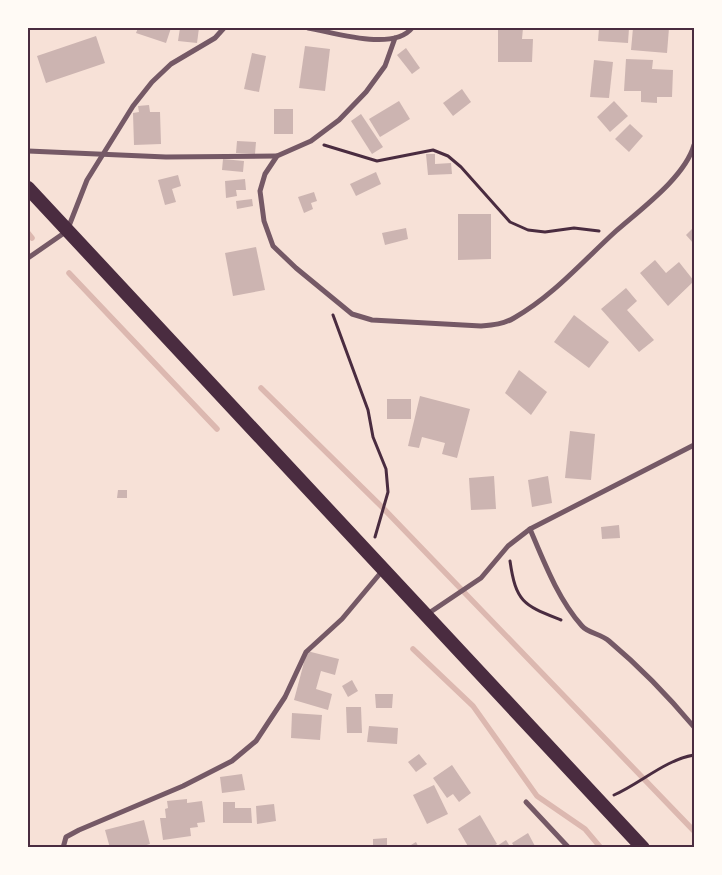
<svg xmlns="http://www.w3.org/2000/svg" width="722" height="875" font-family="'Fira Sans Condensed',sans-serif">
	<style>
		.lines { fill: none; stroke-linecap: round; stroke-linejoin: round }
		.stream { stroke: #dcb8b0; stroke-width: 5.5 }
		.building { fill: #ccb4b1 }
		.path { stroke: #4a2c40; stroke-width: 3 }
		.minor { stroke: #755966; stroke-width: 5 }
		.trunk { stroke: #4a2c40; stroke-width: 14 }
		.neatline { fill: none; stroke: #4a2c40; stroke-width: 2 }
	</style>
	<rect width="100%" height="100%" fill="#f7e1d7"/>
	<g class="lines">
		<!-- stream -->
		<g class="stream">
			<path d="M28 233 32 238"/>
			<path d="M69 273 217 429"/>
			<path d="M261 388 384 509 694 831"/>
			<path d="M413 649 473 706 537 796 585 829 601 848"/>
		</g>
	</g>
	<!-- building -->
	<g class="building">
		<path d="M138 28H171L166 43 136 33Z"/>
		<path d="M180 28H199L197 43 178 41Z"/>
		<path d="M498 28H523L522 39H533L532 62H498Z"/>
		<path d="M599 28H629L628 43 598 41Z"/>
		<path d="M633 28H669L667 53 631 50Z"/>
		<path d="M96 36 105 63 46 83 37 56Z"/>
		<path d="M305 46 330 49 325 91 299 88Z"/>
		<path d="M406 48 420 68 412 74 397 55Z"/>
		<path d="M252 53 266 56 259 92 244 89Z"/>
		<path d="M626 59 653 60 652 69 673 70 672 97H657V103L641 102V91H624Z"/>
		<path d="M594 60 613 62 609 98 590 97Z"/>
		<path d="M462 89 471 102 453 116 443 103Z"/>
		<path d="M399 101 410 119 380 137 369 119Z"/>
		<path d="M614 101 628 116 610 132 597 117Z"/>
		<path d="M149 105 150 112H160L161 144 134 145 133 113 139 112 138 106Z"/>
		<rect x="274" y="109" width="19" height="25"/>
		<path d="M361 114 383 147 372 154 351 121Z"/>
		<path d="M630 124 643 136 629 152 615 139Z"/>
		<path d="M237 141 256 142 255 154 236 153Z"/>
		<path d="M426 154H435V164L451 163 452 174 428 175Z"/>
		<path d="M223 159 244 161 243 172 222 170Z"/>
		<path d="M376 172 381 184 356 196 350 184Z"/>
		<path d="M178 175 181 186 172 189 176 202 165 205 158 180Z"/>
		<path d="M245 179 246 190H236L237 196 226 198 225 181Z"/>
		<path d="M314 192 317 201 311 203 313 209 304 213 298 197Z"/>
		<path d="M252 199 253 206 237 209 236 201Z"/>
		<path d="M458 214H491V259L458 260Z"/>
		<path d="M694 227V244L686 235Z"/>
		<path d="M406 228 408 239 385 245 382 233Z"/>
		<path d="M256 247 265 290 233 296 225 253Z"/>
		<path d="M655 260 666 273 679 262 694 281 668 306 640 273Z"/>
		<path d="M626 288 637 301 627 310 654 340 639 352 601 309Z"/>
		<path d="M574 315 609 342 589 368 554 342Z"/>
		<path d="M519 370 547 392 531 415 505 393Z"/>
		<path d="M420 396 470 409 457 458 442 454 445 443 422 437 419 448 408 446Z"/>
		<rect x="387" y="399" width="24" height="20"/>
		<path d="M570 431 595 434 591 480 565 478Z"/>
		<path d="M494 476 496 509 471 510 469 478Z"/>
		<path d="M548 476 552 503 532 507 528 480Z"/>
		<path d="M118 490H127V498H117Z"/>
		<path d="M619 525 620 538 602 539 601 527Z"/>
		<path d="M307 651 339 659 335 675 321 671 316 689 332 694 328 710 294 700Z"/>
		<path d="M352 680 358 691 348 697 342 686Z"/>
		<path d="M375 694H393L392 708H376Z"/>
		<path d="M346 707H361L362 733H347Z"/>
		<path d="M292 713 322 715 320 740 291 738Z"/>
		<path d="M369 726 398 728 397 744 367 742Z"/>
		<path d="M419 754 427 764 416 772 408 762Z"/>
		<path d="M452 765 471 793 459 802 453 794 447 798 433 778Z"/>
		<path d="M242 774 245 790 222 793 220 777Z"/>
		<path d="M434 785 448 814 427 824 413 795Z"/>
		<path d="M187 799V803L202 801 205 822 197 823 198 827 190 828 191 836 163 840 160 818H166L165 809 168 808 167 801Z"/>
		<path d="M223 802H235V808H251L252 823H223Z"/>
		<path d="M274 804 276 821 257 824 256 806Z"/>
		<path d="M480 815 497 844 490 848H469L458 829Z"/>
		<path d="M144 820 150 844 137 848H110L105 830Z"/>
		<path d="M528 833 536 848H515L512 843Z"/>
		<path d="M387 838V848H373V839Z"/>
		<path d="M506 840 511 848H494Z"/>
		<path d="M416 842 419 848H406Z"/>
	</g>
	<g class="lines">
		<!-- path -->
		<g class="path">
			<path d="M324 145 377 161 433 150 448 156 461 167 510 222 528 230 545 232 574 228 599 231"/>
			<path d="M333 315 368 410 373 437 386 469 388 492 375 537"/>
			<path d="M510 561C516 603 524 605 561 620"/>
			<path d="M614 795C641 783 665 760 694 755"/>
		</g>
		<!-- minor -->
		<g class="minor">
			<path d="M308 28C333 32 393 52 412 28"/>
			<path d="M395 38 385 66 366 92 339 120 311 141 277 156 265 174 260 191 264 221 273 246 296 268 352 314 372 320 481 326C493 325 504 324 514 318 553 296 583 261 616 231 641 209 685 177 694 145"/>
			<path d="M28 151 166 157 277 156"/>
			<path d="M28 258 67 231 87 180 133 106 152 82 171 64 215 38 224 28"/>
			<path d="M530 529C544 562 558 599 582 626 588 633 601 634 609 641 640 667 668 696 694 727"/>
			<path d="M426 615 481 578 508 546 530 529 694 445"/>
			<path d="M526 802 569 848"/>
			<path d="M63 848 66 837 79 830 183 786 232 761 256 741 285 697 306 652 342 619 383 570"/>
		</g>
		<!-- trunk -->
		<path class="trunk" d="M28 188 643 848"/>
	</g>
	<!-- border -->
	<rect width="722" height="875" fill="none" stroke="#fffaf5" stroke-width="58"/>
	<rect x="29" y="29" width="664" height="817" class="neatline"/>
</svg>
